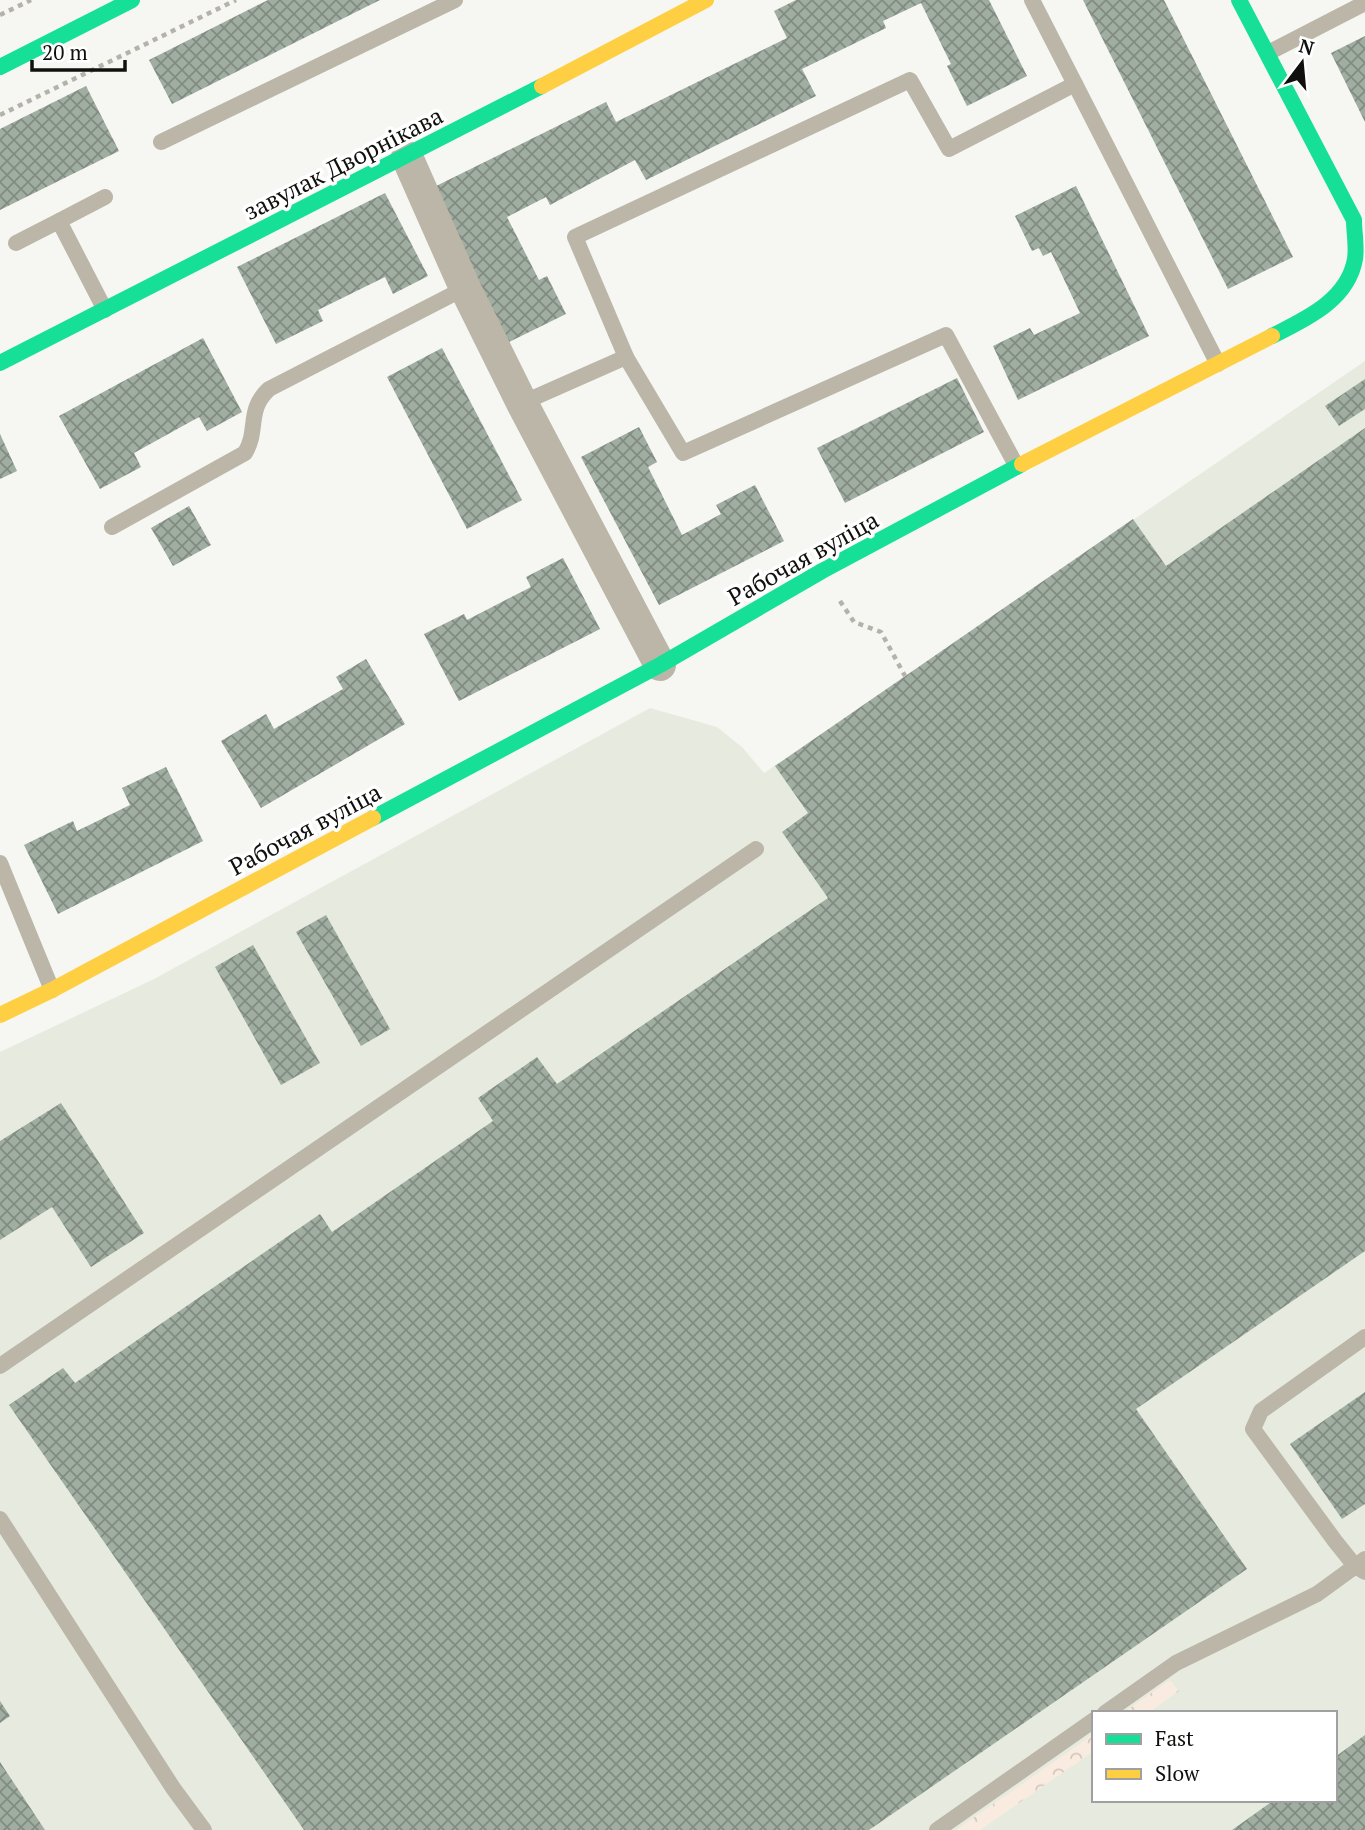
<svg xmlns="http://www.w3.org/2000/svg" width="1365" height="1830" font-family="'PT Serif',serif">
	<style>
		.built { fill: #e7ebdf; fill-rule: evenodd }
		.forest { fill: url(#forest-crowns) }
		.building { fill: url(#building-cross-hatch) }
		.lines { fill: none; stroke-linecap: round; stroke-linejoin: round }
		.path { stroke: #b5b2a9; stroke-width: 4.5; stroke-dasharray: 5 5; stroke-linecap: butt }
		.lane { stroke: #bbb6a7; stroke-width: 16 }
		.street { stroke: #bbb6a7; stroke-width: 32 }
		.fast { stroke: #16e098; stroke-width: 16 }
		.slow { stroke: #ffcf43; stroke-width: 16 }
		.labels { text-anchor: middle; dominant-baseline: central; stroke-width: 7; stroke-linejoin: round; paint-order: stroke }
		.street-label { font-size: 24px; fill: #10110e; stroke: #fff }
	</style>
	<defs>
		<pattern id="forest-crowns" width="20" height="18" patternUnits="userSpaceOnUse" patternTransform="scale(1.75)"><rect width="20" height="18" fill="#f9ebdf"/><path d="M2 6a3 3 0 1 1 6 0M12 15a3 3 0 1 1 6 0" fill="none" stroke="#d4c8be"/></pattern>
		<pattern id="building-cross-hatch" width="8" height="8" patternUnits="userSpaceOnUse" patternTransform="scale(1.75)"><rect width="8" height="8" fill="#a0ada1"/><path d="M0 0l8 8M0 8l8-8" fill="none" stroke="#818b82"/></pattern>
	</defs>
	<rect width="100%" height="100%" fill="#f6f7f2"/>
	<!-- built -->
	<path class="built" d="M1365 361V1830H0V1052L154 979 650 708 717 727 743 748 764 773ZM1094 1713H1335V1800H1094Z"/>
	<!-- forest -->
	<g class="forest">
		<path d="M1170 1680 1179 1691 1148 1713H1123Z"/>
		<path d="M1094 1734V1751L980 1830H956Z"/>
	</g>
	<!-- building -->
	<g class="building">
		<path d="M268 0H380L172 104 149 60Z"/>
		<path d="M796 0H989L1027 76 967 106 947 66 951 64 921 3 883 21 886 28 802 69 816 96 646 180 635 160 550 205 546 197 507 217 539 280 547 276 566 314 507 343 430 189 606 102 616 122 787 38 774 11Z"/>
		<path d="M1083 0H1164L1293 257 1228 289Z"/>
		<path d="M1365 36V122L1331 53Z"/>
		<path d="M86 86 119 151 0 210V129Z"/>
		<path d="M1076 186 1149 336 1018 400 993 346 1030 328 1034 335 1080 313 1051 252 1043 256 1039 248 1032 251 1015 216Z"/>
		<path d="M385 193 428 276 393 294 385 277 318 310 323 321 276 344 237 267Z"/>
		<path d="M203 338 242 412 207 431 199 417 134 453 141 467 100 489 59 416Z"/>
		<path d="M442 348 522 500 467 529 387 377Z"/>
		<path d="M957 378 984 432 845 503 817 448Z"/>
		<path d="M1365 379V409L1339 426 1325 406Z"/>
		<path d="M639 427 657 462 648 467 682 535 721 514 716 505 755 485 784 541 659 605 581 457Z"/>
		<path d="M1365 428V1251L1136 1409 1247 1569 869 1830H304L9 1405 63 1368 75 1383 320 1214 332 1232 493 1121 478 1098 537 1057 557 1084 828 898 782 832 808 813 775 766 1133 519 1166 566Z"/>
		<path d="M0 434 17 471 0 479Z"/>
		<path d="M189 506 211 545 173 566 151 528Z"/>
		<path d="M563 558 600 629 459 701 424 634 464 614 467 620 531 587 526 577Z"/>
		<path d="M366 659 405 724 261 808 221 741 266 714 274 729 343 689 336 677Z"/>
		<path d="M166 767 203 841 58 914 24 845 73 821 77 831 130 805 122 788Z"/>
		<path d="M326 915 390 1029 361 1046 296 932Z"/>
		<path d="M253 945 320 1063 281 1085 215 967Z"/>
		<path d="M61 1103 144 1233 91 1267 52 1207 0 1240V1141Z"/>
		<path d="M1365 1392V1504L1342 1519 1290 1444Z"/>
		<path d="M0 1701 10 1716 0 1723Z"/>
		<path d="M1365 1735V1830H1232L1274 1800H1335V1757Z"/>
		<path d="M0 1762 45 1830H0Z"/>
	</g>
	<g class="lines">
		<!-- path -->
		<g class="path">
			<path d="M0 15 31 0"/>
			<path d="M0 115 236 0"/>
			<path d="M840 601 854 622 881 632 905 676"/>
		</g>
		<!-- lane -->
		<g class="lane">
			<path d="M1268 53 1365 3"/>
			<path d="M1075 84 1218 364"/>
			<path d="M161 142 455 0"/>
			<path d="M16 243 59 221"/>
			<path d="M105 310 59 221 105 197"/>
			<path d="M626 357 575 237 910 80 949 149 1075 84 1032 0"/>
			<path d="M522 403 626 357 683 453 946 335 1017 467"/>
			<path d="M112 527 245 453C259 430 246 410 269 389L465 288"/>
			<path d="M0 863 52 990"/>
			<path d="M1365 1337 1261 1411 1253 1429 1335 1541 1355 1566 1365 1572"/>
			<path d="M0 1366 756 849"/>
			<path d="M0 1519 173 1788 204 1830"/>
			<path d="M1105 1713 1176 1663 1317 1594 1365 1559"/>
			<path d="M937 1830 1094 1720"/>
		</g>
		<!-- street -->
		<path class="street" d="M407 157 465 288 522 403 660 665"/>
		<!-- fast -->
		<g class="fast">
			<path d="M1239 0 1354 220C1354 233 1357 246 1355 259 1348 300 1306 319 1272 336"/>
			<path d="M0 67 132 0"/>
			<path d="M0 363 542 86"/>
			<path d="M373 818 660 665 822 571 1022 464"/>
		</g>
		<!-- slow -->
		<g class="slow">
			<path d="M542 86 706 0"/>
			<path d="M1022 464 1272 336"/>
			<path d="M0 1015 52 990 373 818"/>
		</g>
	</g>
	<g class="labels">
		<!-- street labels -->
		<g class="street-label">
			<text transform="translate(343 163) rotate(-27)">завулак Дворнікава</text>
			<text transform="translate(803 558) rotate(-29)">Рабочая вуліца</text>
			<text transform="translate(305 829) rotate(-28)">Рабочая вуліца</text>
		</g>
	</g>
	<!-- legend -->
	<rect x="1092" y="1711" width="245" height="91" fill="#ffffff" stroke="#9fa09f" stroke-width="2"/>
	<rect x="1106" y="1734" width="35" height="10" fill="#16e098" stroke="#9fa09f" stroke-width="2"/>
	<text x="1155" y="1746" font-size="21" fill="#10110e">Fast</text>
	<rect x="1106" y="1769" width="35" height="10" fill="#ffcf43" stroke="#9fa09f" stroke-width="2"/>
	<text x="1155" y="1781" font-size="21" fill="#10110e">Slow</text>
	<!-- north arrow -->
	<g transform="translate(1302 63) rotate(16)" stroke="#ffffff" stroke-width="5" paint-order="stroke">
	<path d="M0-5L12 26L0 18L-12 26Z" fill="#10110e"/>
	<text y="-10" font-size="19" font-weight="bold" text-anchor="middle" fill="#10110e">N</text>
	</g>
	<!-- scale -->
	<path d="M32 60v10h93v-10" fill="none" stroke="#10110e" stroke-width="3.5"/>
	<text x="42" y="60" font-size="21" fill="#10110e" stroke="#ffffff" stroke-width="5" paint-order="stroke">20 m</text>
</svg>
